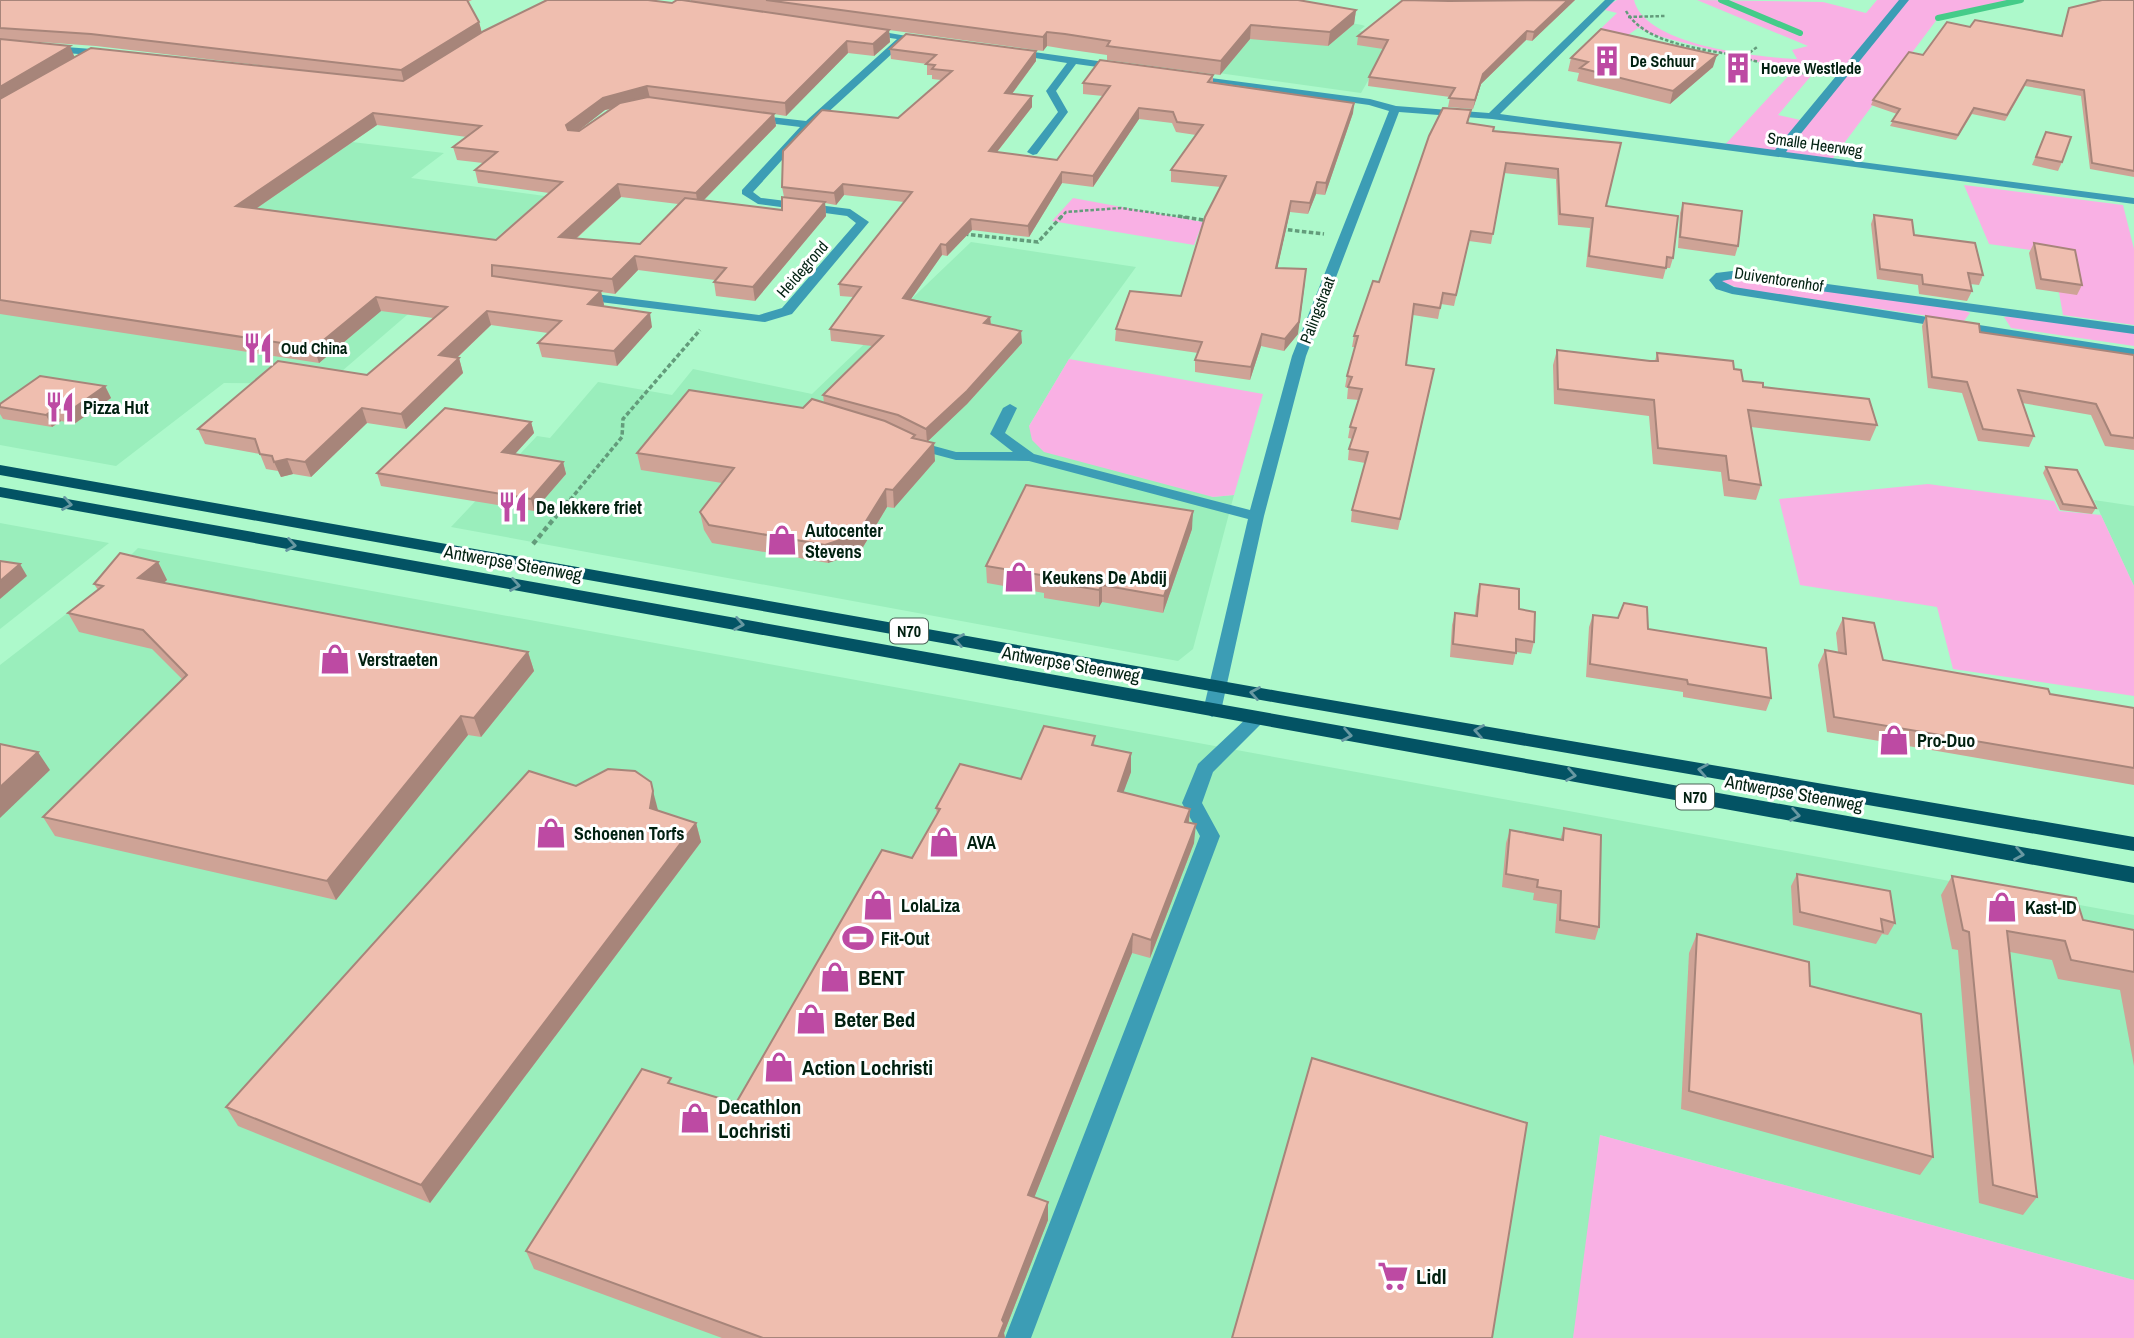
<svg xmlns="http://www.w3.org/2000/svg" width="2134" height="1338" font-family="'Archivo Narrow',sans-serif">
	<style>
		.built { fill: #9aeebc }
		.green { fill: #f9b0e4; fill-rule: evenodd }
		.lines { fill: none; stroke-linecap: round; stroke-linejoin: round }
		.stream { stroke: #45cc89; stroke-width: 6 }
		.path-far2 { stroke: #639c7b; stroke-width: 2.5; stroke-dasharray: 3.5 2; stroke-linecap: butt }
		.path-far1 { stroke: #639c7b; stroke-width: 3.5; stroke-dasharray: 4.5 2.5; stroke-linecap: butt }
		.path { stroke: #639c7b; stroke-width: 4.5; stroke-dasharray: 5 3.5; stroke-linecap: butt }
		.minor { fill: #3c9db5; fill-rule: evenodd }
		.major { fill: #035364; fill-rule: evenodd }
		.wall { fill: #cea396; fill-rule: evenodd }
		.shaded-wall { fill: #a7857a }
		.building { fill: #efbeaf; stroke: #a7857a; stroke-width: 2; fill-rule: evenodd }
		.oneway { stroke: #6898a2 }
		.labels { text-anchor: middle; dominant-baseline: central; stroke-width: 6; stroke-linejoin: round; paint-order: stroke }
		.far-poi-label { font-size: 16px; font-weight: bold; fill: #012010; stroke: #fff; text-anchor: start }
		.far-street-label { font-size: 16px; fill: #012010; stroke: #fff }
		.shield { fill: #fff; stroke: #4d6358; stroke-width: 2 }
		.shield-label { font-size: 16px; font-weight: bold; fill: #012010 }
		.poi-label { font-size: 18px; font-weight: bold; fill: #012010; stroke: #fff; text-anchor: start }
		.street-label { font-size: 18px; fill: #012010; stroke: #fff }
		.near-poi-label { font-size: 21px; font-weight: bold; fill: #012010; stroke: #fff; text-anchor: start }
	</style>
	<rect width="100%" height="100%" fill="#adf9cb"/>
	<!-- built -->
	<g class="built">
		<path d="M1225 0 1362 25 1365 26 1359 31 1393 37 1361 93 1183 68Z"/>
		<path d="M327 139 444 153 411 178 545 196 327 384 224 383 116 466 0 445V173Z"/>
		<path d="M971 242 1136 267 1069 359 1029 426 1213 497 1234 495 1193 649 1178 661 451 527 537 436 550 438 598 382 672 395 693 369 812 394Z"/>
		<path d="M2094 500 2134 506V586L2101 515Z"/>
		<path d="M0 523 109 543 0 629Z"/>
		<path d="M138 548 2134 915V1280L1600 1135 1575 1338H0V665L92 594Z"/>
	</g>
	<!-- green -->
	<g class="green">
		<path d="M1617 0H1634C1645 46 1759 57 1797 59L1792 50 1808 46 1697 0 1823 2 1866 13 1877 0H2021L1938 18 1830 162 1722 148 1793 71 1654 35 1638 28 1619 41 1593 36 1617 13 1601 9ZM1816 70 1841 76 1805 121 1778 115Z"/>
		<path d="M1964 185 2123 205 2134 249V325L2063 315 2052 253 1989 244Z"/>
		<path d="M1073 198 1203 222 1194 245 1052 221Z"/>
		<path d="M1729 277 1961 309 1970 313 1964 321 1741 289 1720 281Z"/>
		<path d="M2015 315 2134 332V346L2011 328 2004 317Z"/>
		<path d="M1069 359 1263 394 1234 495 1213 497 1044 452 1032 440 1029 426Z"/>
		<path d="M1928 484 2054 501 2059 511 2101 515 2134 586V696L1953 669 1937 607 1800 585 1779 499Z"/>
		<path d="M1600 1135 2134 1280V1338H1573Z"/>
	</g>
	<g class="lines">
		<!-- stream -->
		<g class="stream">
			<path d="M1721 0 1800 33"/>
			<path d="M1938 18 2021 0"/>
		</g>
		<!-- path-far2 -->
		<g class="path-far2">
			<path d="M1626 11C1646 46 1708 49 1744 57L1757 47"/>
			<path d="M1628 17 1665 16"/>
			<path d="M1743 58 1814 76"/>
			<path d="M1060 218 1066 212 1121 208 1189 218"/>
		</g>
		<!-- path-far1 -->
		<g class="path-far1">
			<path d="M1178 216 1209 221"/>
			<path d="M1281 229 1324 234"/>
			<path d="M964 234 1038 242 1062 216"/>
			<path d="M570 500 622 437 623 419 700 330"/>
		</g>
		<!-- path -->
		<path class="path" d="M533 544 571 498"/>
		<!-- minor -->
		<g class="minor">
			<path d="M1605 0H1615L1500 114 1775 150 1899 0H1909L1786 152 2134 198V204L1492 119 1399 112 1306 356 1264 516 1221 711 1212 717 1203 711 1248 519 1029 461 956 460 907 447 905 444 912 440 956 452H1013L990 434 1003 408 1010 404 1017 408 1005 433 1034 454 1250 510 1292 356 1389 111 1369 105 1192 80 1187 77 1188 75 1370 99 1396 106 1489 113Z"/>
			<path d="M866 29 930 40 925 43 907 40 812 127 753 192 761 198 850 209 869 222 792 314 765 322 575 299V293L580 292 759 315 782 308 856 223 847 216 758 204 742 194V190L800 127 753 121 748 118 753 115 806 121 897 39 863 34 861 32Z"/>
			<path d="M0 42 105 50 110 53 105 56 0 48Z"/>
			<path d="M1012 49 1119 64 1124 67 1119 70 1076 64 1056 91 1068 112 1037 154 1033 155 1027 152 1058 112 1046 91 1067 63 1009 54 1007 52Z"/>
			<path d="M1732 271 2134 326V334L1732 279 1722 281 1734 287 2134 349V357L1732 294 1716 289 1709 280 1716 273Z"/>
			<path d="M1256 713 1265 719 1262 723 1213 772 1202 803 1220 836 1031 1338H1005L1200 836 1182 803 1198 764 1250 715Z"/>
		</g>
		<!-- major -->
		<g class="major">
			<path d="M0 465 1278 691 2134 837V851L1278 703 0 475Z"/>
			<path d="M0 487 2134 867V883L0 497Z"/>
		</g>
	</g>
	<!-- wall -->
	<g class="wall">
		<path d="M0 0H472L468 2 479 22 482 33 672 3 691 1V0H1298L1356 10 1354 24 1328 46 1250 39 1220 75 1107 60V55L1065 49 1047 46 1043 51 889 30 890 42 874 56 848 53 786 116 774 114 776 126 704 200 782 210 784 197 782 187 898 118 941 80 932 79V75H927V64L891 59 890 49 1036 61 1012 94 1032 96V107L997 152 1057 160 1103 96 1083 94V83L1213 75V82L1354 103 1353 113 1325 195 1316 194 1308 214 1290 212 1277 268 1298 334 1284 351 1261 346 1250 380 1195 372V360L1198 353 1115 341 1116 329 1181 296 1221 187 1171 182V170L1196 135 1176 132 1172 123 1139 119 1093 187 1062 183 1029 237 972 230 947 256 942 255 911 299 990 317 991 324 1022 343 967 404 928 441 935 461 894 508 887 507 860 552 828 563 712 543 704 530 700 512 722 483 641 470 637 453 824 403 823 395 872 346 831 341 830 329 853 297 840 296 839 284 904 202 844 195 836 205 825 203 826 216 755 301 716 296 714 282 715 280 638 270 615 294 601 292 604 305 603 307 652 327 617 366 542 357 538 343 548 333 491 325 457 358H459L463 373 406 429 367 423 311 477 293 474 281 477 278 471 266 469 260 454 205 444 198 429 367 375 433 318 381 311 319 363 0 314ZM12 40 96 46 293 69 74 57ZM611 109 578 131 605 110ZM377 125 467 137 453 147 457 160 483 163 475 170 478 183 549 193 496 240 257 208ZM621 197 678 204 640 244 576 239Z"/>
		<path d="M1449 0H1575L1532 41 1526 40 1481 84 1473 109 1448 107 1450 97 1368 86 1369 77 1383 49 1357 45 1358 36Z"/>
		<path d="M2134 0V177L2090 169 2081 96 2025 86 2005 121 1972 114 1956 140 1890 126 1897 114 1871 105 1873 100 1923 55 1970 27 2061 36 2069 8Z"/>
		<path d="M1571 58 1713 67 1670 104 1577 81 1579 73 1568 71Z"/>
		<path d="M1471 110 1468 123 1494 131 1621 143 1606 206 1673 258 1670 268H1666L1663 279 1586 267 1590 228 1558 225 1556 179 1504 173 1491 244 1469 241 1454 306 1441 304 1438 319 1413 315 1406 365 1432 380 1398 530 1351 522 1352 510 1365 463 1348 460 1349 449 1353 439 1348 438 1350 427 1359 400 1347 399 1348 388 1345 387 1347 376 1355 347H1352L1354 336 1379 282Z"/>
		<path d="M2046 132 2062 162 2058 171 2032 165Z"/>
		<path d="M1683 203 1738 246 1735 256 1678 248 1680 213Z"/>
		<path d="M1874 215 1914 235 1983 275 1979 285 1970 284 1972 291 1967 301 1919 294 1918 285 1877 279 1871 224Z"/>
		<path d="M2034 243 2082 285 2077 295 2036 289 2029 253Z"/>
		<path d="M1926 316 1980 332 2134 355V450L2105 446 2091 415 2022 403 2034 436 2029 447 1978 441 1962 393 1928 388 1922 326Z"/>
		<path d="M1557 350 1655 361 1657 353 1734 369 1743 381 1763 387 1877 425 1870 441 1751 427 1761 485 1756 500 1724 496 1721 472 1653 464 1649 416 1554 404 1553 365Z"/>
		<path d="M105 386 111 398 74 424 61 421 52 427 3 419 0 414V404Z"/>
		<path d="M531 422 534 433 515 454 563 462 566 474 534 511 381 486 377 473Z"/>
		<path d="M2046 467 2096 508 2092 514 2060 510 2043 473Z"/>
		<path d="M1192 529 1163 613 1102 602 1099 607 1044 598V593L987 583 986 566Z"/>
		<path d="M158 562 167 580 164 583 528 652 534 671 481 737 468 735 336 900 55 836 43 817 182 679 152 649 79 632 68 613 98 590 94 584Z"/>
		<path d="M1480 584 1519 609 1534 642 1531 654 1516 652 1513 665 1450 657 1452 625 1455 613 1475 615 1477 596Z"/>
		<path d="M1593 615 1648 629 1771 698 1766 711 1683 697V692L1586 677 1589 627Z"/>
		<path d="M1843 618 1883 660 2050 694 2134 708V785L1827 732 1818 665 1825 650 1838 652 1836 633Z"/>
		<path d="M1095 736 1094 745 1131 753V772L1123 792 1190 809 1189 822 1194 843 1150 958 1132 953 1034 1198 1048 1202V1220L1004 1333 1005 1338H722L534 1269 526 1251 672 1085 736 1103 912 858 937 814 936 808 1021 779Z"/>
		<path d="M658 811 696 823 701 842 430 1203 238 1126 226 1107Z"/>
		<path d="M1564 828 1599 927 1595 940 1555 933 1557 904 1533 900 1534 893 1502 887 1506 843 1510 830 1560 840Z"/>
		<path d="M1797 874 1895 923 1888 935 1882 934 1876 944 1793 925 1791 886Z"/>
		<path d="M1952 876 2083 920 2134 930V1066L2120 990 2058 979 2052 960 2010 952 2037 1197 2023 1215 1979 1203 1958 950 1952 949 1941 895Z"/>
		<path d="M1697 934 1810 986 1933 1157 1920 1175 1681 1109 1689 953Z"/>
	</g>
	<!-- shaded-wall -->
	<g class="shaded-wall">
		<path d="M1568 0H1575L1532 41 1534 32Z"/>
		<path d="M1356 10 1354 24 1328 46 1330 32Z"/>
		<path d="M479 22 482 34 404 82 401 70Z"/>
		<path d="M1251 25 1250 39 1220 75 1221 61Z"/>
		<path d="M889 30 890 42 874 56 873 44Z"/>
		<path d="M1527 31 1526 40 1481 84 1473 109 1475 100 1483 74Z"/>
		<path d="M1047 32V46L1043 51V37Z"/>
		<path d="M847 41 848 53 786 116 785 103Z"/>
		<path d="M70 46 75 58 0 103V87Z"/>
		<path d="M1036 51V61L1005 103V93Z"/>
		<path d="M1717 55 1713 67 1670 104 1673 91Z"/>
		<path d="M647 86 650 98 605 110 569 138 566 125 603 98Z"/>
		<path d="M1032 96V107L989 162V151Z"/>
		<path d="M1354 103 1353 113 1325 195 1326 183Z"/>
		<path d="M1139 108V119L1093 187V176Z"/>
		<path d="M373 113 377 125 241 219 236 206Z"/>
		<path d="M774 114 776 126 698 206 696 193Z"/>
		<path d="M1062 172V183L1029 237 1028 226Z"/>
		<path d="M1317 182 1316 194 1308 214 1310 203Z"/>
		<path d="M618 184 621 197 562 251 559 237Z"/>
		<path d="M843 184 844 195 836 205 834 193Z"/>
		<path d="M1291 201 1290 212 1275 279 1276 268Z"/>
		<path d="M825 202 826 216 755 301 753 287Z"/>
		<path d="M971 219 972 230 947 256 946 245Z"/>
		<path d="M941 244 942 255 904 309 903 298Z"/>
		<path d="M635 256 638 270 615 294 612 279Z"/>
		<path d="M1305 281 1298 334 1284 351 1285 339Z"/>
		<path d="M601 291 604 305 591 319 588 304Z"/>
		<path d="M376 297 381 311 319 363 314 348Z"/>
		<path d="M487 311 491 325 444 370 439 355Z"/>
		<path d="M650 313 652 327 617 366 614 351Z"/>
		<path d="M990 317 991 329 984 323Z"/>
		<path d="M1021 331 1022 343 967 404 927 442 926 429Z"/>
		<path d="M1262 334 1261 346 1250 380 1251 367Z"/>
		<path d="M459 358 463 373 406 429 401 414Z"/>
		<path d="M105 386 111 398 74 424 68 412Z"/>
		<path d="M362 408 367 423 311 477 305 462Z"/>
		<path d="M54 409 61 421 52 427 46 415Z"/>
		<path d="M531 422 534 433 506 464 502 452Z"/>
		<path d="M934 443 935 461 894 508 893 490Z"/>
		<path d="M287 459 293 474 281 477 274 462Z"/>
		<path d="M563 462 566 474 534 511 531 499Z"/>
		<path d="M886 489 887 507 860 552 828 563 825 545Z"/>
		<path d="M1193 511 1192 529 1163 613 1164 596Z"/>
		<path d="M158 562 167 580 147 596 138 578Z"/>
		<path d="M20 564 27 576 0 599V581Z"/>
		<path d="M1102 585V602L1099 607V590Z"/>
		<path d="M528 652 534 671 481 737 474 718Z"/>
		<path d="M461 716 468 735 336 900 327 881Z"/>
		<path d="M38 752 50 770 0 818V787Z"/>
		<path d="M1131 753V772L1117 810 1118 791Z"/>
		<path d="M653 791 658 810 655 827 650 808Z"/>
		<path d="M1190 809 1188 828 1185 822Z"/>
		<path d="M696 823 701 842 430 1203 421 1185Z"/>
		<path d="M1196 824 1194 843 1150 958 1151 940Z"/>
		<path d="M1133 934 1132 953 1028 1213V1195Z"/>
		<path d="M1048 1202V1220L1004 1333 1005 1338H998L1002 1320Z"/>
	</g>
	<!-- building -->
	<g class="building">
		<path d="M0 0H467L479 22 401 70 91 34 0 28Z"/>
		<path d="M547 0H648L672 3 677 0H682L889 30 873 44 847 41 785 103 647 86 603 98 566 125 568 130 579 131 620 103 648 97 774 114 696 193 618 184 559 237 640 244 685 198 782 210V197L825 202 753 287 714 282 726 268 635 256 612 279 492 265V276L601 291 588 304 650 313 614 351 538 343 561 321 487 311 439 355 459 358 401 414 362 408 305 462 287 459 274 462 272 456 260 454 255 439 198 429 278 361 367 375 447 307 376 297 314 348 0 300V99L91 48 403 81 484 31ZM373 113 481 126 453 147 497 152 475 170 562 182 496 240 236 206Z"/>
		<path d="M766 0H1298L1356 10 1330 32 1251 25 1221 61 1107 46 1110 41 1065 34 1047 32 1043 37Z"/>
		<path d="M1403 0 1449 1 1568 0 1534 32 1527 31 1483 74 1475 100 1449 98 1455 88 1369 77 1388 40 1358 36Z"/>
		<path d="M2102 0H2134V171L2092 163 2084 90 2027 80 2007 115 1974 108 1958 135 1892 121 1900 109 1873 100 1909 52 1923 55 1947 22 1970 27 1975 20 2062 36 2069 8Z"/>
		<path d="M1601 29 1717 55 1673 91 1580 68 1588 62 1571 58Z"/>
		<path d="M906 34 1036 51 1005 93 1032 96 989 151 1057 160 1110 86 1083 83 1100 60 1213 75 1208 82 1354 103 1326 183 1317 182 1310 203 1291 201 1276 268 1306 269 1299 322 1285 339 1262 334 1251 367 1195 360 1202 342 1116 329 1130 291 1181 296 1205 217 1226 176 1171 170 1203 125 1177 122 1173 112 1139 108 1093 176 1062 172 1028 226 971 219 946 245 941 244 903 298 990 317 984 323 1021 331 967 391 926 429 898 415 823 395 883 336 830 329 861 287 839 284 912 192 843 184 834 193 782 187 783 151 822 110 898 118 952 71 932 69 935 65 926 64 936 55 890 49Z"/>
		<path d="M0 39 70 46 0 87Z"/>
		<path d="M1443 108 1471 110 1467 123 1494 127 1493 131 1621 143 1606 206 1678 216 1673 258 1667 257 1666 268 1589 256 1593 218 1560 214 1558 169 1506 163 1493 234 1471 231 1456 295 1443 293 1440 308 1414 304 1406 365 1434 369 1400 519 1352 510 1368 452 1349 449 1356 428 1350 427 1362 389 1348 387 1352 377 1347 376 1358 336H1354L1373 281 1379 282 1429 136Z"/>
		<path d="M2046 132 2071 137 2062 162 2036 157Z"/>
		<path d="M1683 203 1742 211 1738 246 1680 237Z"/>
		<path d="M1874 215 1912 220 1914 235 1975 243 1983 275 1968 273 1972 291 1923 284 1922 275 1880 269Z"/>
		<path d="M2034 243 2075 250 2082 285 2041 279Z"/>
		<path d="M1926 316 1979 324 1980 332 2134 355V438L2111 435 2096 404 2018 390 2034 436 1983 429 1967 382 1932 377Z"/>
		<path d="M1557 350 1650 361H1658L1657 353 1733 361 1734 369 1741 370 1743 381 1763 383V387L1869 399 1877 425 1748 410 1761 485 1729 480 1726 456 1658 448 1654 400 1558 389Z"/>
		<path d="M40 376 105 386 68 412 54 409 46 415 0 407V404Z"/>
		<path d="M689 390 803 408 812 399 885 421 915 435 912 438 934 443 893 490 886 489 858 534 825 545 709 525 700 512 734 468 637 453Z"/>
		<path d="M445 408 531 422 502 452 563 462 531 499 377 473Z"/>
		<path d="M2046 467 2077 470 2096 508 2063 504Z"/>
		<path d="M1026 485 1193 511 1164 596 1102 585 1099 590 1044 581 1047 576 986 566Z"/>
		<path d="M120 553 158 562 138 578 528 652 474 718 461 716 327 881 43 817 187 675 143 630 68 613 103 586 94 584Z"/>
		<path d="M0 561 20 564 0 581Z"/>
		<path d="M1480 584 1519 589V609L1535 612 1534 642 1516 639V653L1453 644 1455 613 1477 616Z"/>
		<path d="M1624 603 1647 607 1648 629 1766 648 1771 698 1688 684 1687 680 1590 664 1593 615 1618 618Z"/>
		<path d="M1843 618 1874 623 1883 660 2048 689 2050 694 2134 708V768L1834 717 1825 650 1846 654Z"/>
		<path d="M1044 726 1095 736 1092 745 1131 753 1118 791 1190 809 1185 822 1196 824 1151 940 1133 934 1028 1195 1048 1202 1002 1320 1004 1323 998 1338H763L526 1251 642 1069 671 1078 668 1083 736 1103 882 850 912 858 940 809 936 808 960 764 1021 779Z"/>
		<path d="M0 744 38 752 0 787Z"/>
		<path d="M608 769 635 771 651 782 653 791 650 808 696 823 421 1185 226 1107 529 771 576 786Z"/>
		<path d="M1564 828 1601 835 1599 927 1560 920 1561 891 1537 887 1538 880 1506 874 1510 830 1563 840Z"/>
		<path d="M1797 874 1890 891 1895 923 1881 919 1883 932 1800 912Z"/>
		<path d="M1952 876 2076 898 2083 920 2134 930V972L2071 960 2065 941 2007 931 2037 1197 1993 1185 1969 932 1963 930Z"/>
		<path d="M1697 934 1809 962 1810 986 1921 1014 1933 1157 1689 1091Z"/>
		<path d="M1312 1058 1527 1123 1492 1338H1232Z"/>
	</g>
	<!-- one-way arrows -->
	<defs><path id="oneway-chevron" d="M-2-3.5L2.5 0L-2 3.5" fill="none" stroke-width="1.6" stroke-linecap="round" stroke-linejoin="round" transform="scale(1.75)"/></defs>
	<g class="oneway">
		<use href="#oneway-chevron" transform="translate(67 504) rotate(10)"/>
		<use href="#oneway-chevron" transform="translate(291 545) rotate(10)"/>
		<use href="#oneway-chevron" transform="translate(515 585) rotate(10)"/>
		<use href="#oneway-chevron" transform="translate(739 624) rotate(10)"/>
		<use href="#oneway-chevron" transform="translate(959 640) rotate(-170)"/>
		<use href="#oneway-chevron" transform="translate(1255 693) rotate(-170)"/>
		<use href="#oneway-chevron" transform="translate(1479 731) rotate(-170)"/>
		<use href="#oneway-chevron" transform="translate(1347 735) rotate(10)"/>
		<use href="#oneway-chevron" transform="translate(1703 770) rotate(-170)"/>
		<use href="#oneway-chevron" transform="translate(1571 775) rotate(10)"/>
		<use href="#oneway-chevron" transform="translate(1795 815) rotate(10)"/>
		<use href="#oneway-chevron" transform="translate(2019 854) rotate(10)"/>
	</g>
	<!-- icons -->
	<defs>
		<g id="building-bare" transform="scale(2.415)"><path d="M-4-6H4V6H1V3H-1V6H-4ZM-2.5-4.3h1.7v1.8h-1.7ZM.8-4.3h1.7v1.8H.8ZM-2.5-1h1.7V.8h-1.7ZM.8-1h1.7V.8H.8Z" fill="#bd4aa3" stroke="#fff" stroke-width="2.5" paint-order="stroke"/></g>
		<g id="restaurant-bare" transform="scale(2.415)"><path d="M-5-6h1v4h1v-4h1v4h1v-4h1v5L-1.5 .5V6h-2V.5L-5-1ZM5-6V6H3V1.5H1.5Q1.5-4 5-6Z" fill="#bd4aa3" stroke="#fff" stroke-width="2.5" paint-order="stroke"/></g>
		<g id="shop-bare" transform="scale(2.415)"><path d="M-5-2.5h2.3a2.7 3.5 0 0 1 5.4 0H5L5.5 6h-11ZM-1.5-2.5h3a1.5 2.3 0 0 0-3 0Z" fill="#bd4aa3" stroke="#fff" stroke-width="2.5" paint-order="stroke"/></g>
		<g id="stadium-bare" transform="scale(2.415)"><path d="M0-5a6.5 5 0 1 0 0 10a6.5 5 0 1 0 0-10ZM-3.5-1.8h7v3.6h-7Z" fill="#bd4aa3" stroke="#fff" stroke-width="2.5" paint-order="stroke"/></g>
		<g id="supermarket-bare" transform="scale(2.415)"><path d="M-6-5.5h2.5l.6 2H6L4.5 2H-2.5L-4.4-4H-6ZM-1.5 3.2a1.3 1.3 0 1 0 .1 0ZM3 3.2a1.3 1.3 0 1 0 .1 0Z" fill="#bd4aa3" stroke="#fff" stroke-width="2.5" paint-order="stroke"/></g>
	</defs>
	<g fill-rule="evenodd">
		<use href="#building-bare" x="1607" y="61"/>
		<use href="#building-bare" x="1738" y="68"/>
		<use href="#restaurant-bare" x="258" y="348"/>
		<use href="#restaurant-bare" x="60" y="407"/>
		<use href="#restaurant-bare" x="513" y="507"/>
		<use href="#shop-bare" x="782" y="540"/>
		<use href="#shop-bare" x="1019" y="577"/>
		<use href="#shop-bare" x="335" y="659"/>
		<use href="#shop-bare" x="1894" y="740"/>
		<use href="#shop-bare" x="551" y="833"/>
		<use href="#shop-bare" x="944" y="842"/>
		<use href="#shop-bare" x="878" y="905"/>
		<use href="#shop-bare" x="2002" y="907"/>
		<use href="#stadium-bare" x="858" y="938"/>
		<use href="#shop-bare" x="835" y="977"/>
		<use href="#shop-bare" x="811" y="1019"/>
		<use href="#shop-bare" x="779" y="1067"/>
		<use href="#shop-bare" x="695" y="1118"/>
		<use href="#supermarket-bare" x="1393" y="1276"/>
	</g>
	<g class="labels">
		<!-- far-poi labels -->
		<g class="far-poi-label">
			<text x="1630" y="61">De Schuur</text>
			<text x="1761" y="68">Hoeve Westlede</text>
			<text x="281" y="348">Oud China</text>
		</g>
		<!-- far-street labels -->
		<g class="far-street-label">
			<text transform="translate(1815 144) rotate(8)">Smalle Heerweg</text>
			<text transform="translate(802 269) rotate(-49)">Heidegrond</text>
			<text transform="translate(1779 279) rotate(9)">Duiventorenhof</text>
			<text transform="translate(1317 310) rotate(-69)">Palingstraat</text>
		</g>
		<!-- shield labels -->
		<g class="shield">
			<rect x="890" y="618.5" width="38" height="25" rx="5"/>
			<rect x="1676" y="784.5" width="38" height="25" rx="5"/>
		</g>
		<g class="shield-label">
			<text x="909" y="631">N70</text>
			<text x="1695" y="797">N70</text>
		</g>
		<!-- poi labels -->
		<g class="poi-label">
			<text x="83" y="407">Pizza Hut</text>
			<text x="536" y="507">De lekkere friet</text>
			<text x="805" y="530">Autocenter<tspan x="805" dy="21">Stevens</tspan></text>
			<text x="1042" y="577">Keukens De Abdij</text>
			<text x="358" y="659">Verstraeten</text>
			<text x="1917" y="740">Pro-Duo</text>
			<text x="574" y="833">Schoenen Torfs</text>
			<text x="967" y="842">AVA</text>
			<text x="901" y="905">LolaLiza</text>
			<text x="2025" y="907">Kast-ID</text>
			<text x="881" y="938">Fit-Out</text>
		</g>
		<!-- street labels -->
		<g class="street-label">
			<text transform="translate(513 563) rotate(10)">Antwerpse Steenweg</text>
			<text transform="translate(1071 664) rotate(10)">Antwerpse Steenweg</text>
			<text transform="translate(1794 793) rotate(10)">Antwerpse Steenweg</text>
		</g>
		<!-- near-poi labels -->
		<g class="near-poi-label">
			<text x="858" y="977">BENT</text>
			<text x="834" y="1019">Beter Bed</text>
			<text x="802" y="1067">Action Lochristi</text>
			<text x="718" y="1106">Decathlon<tspan x="718" dy="24">Lochristi</tspan></text>
			<text x="1416" y="1276">Lidl</text>
		</g>
	</g>
</svg>
